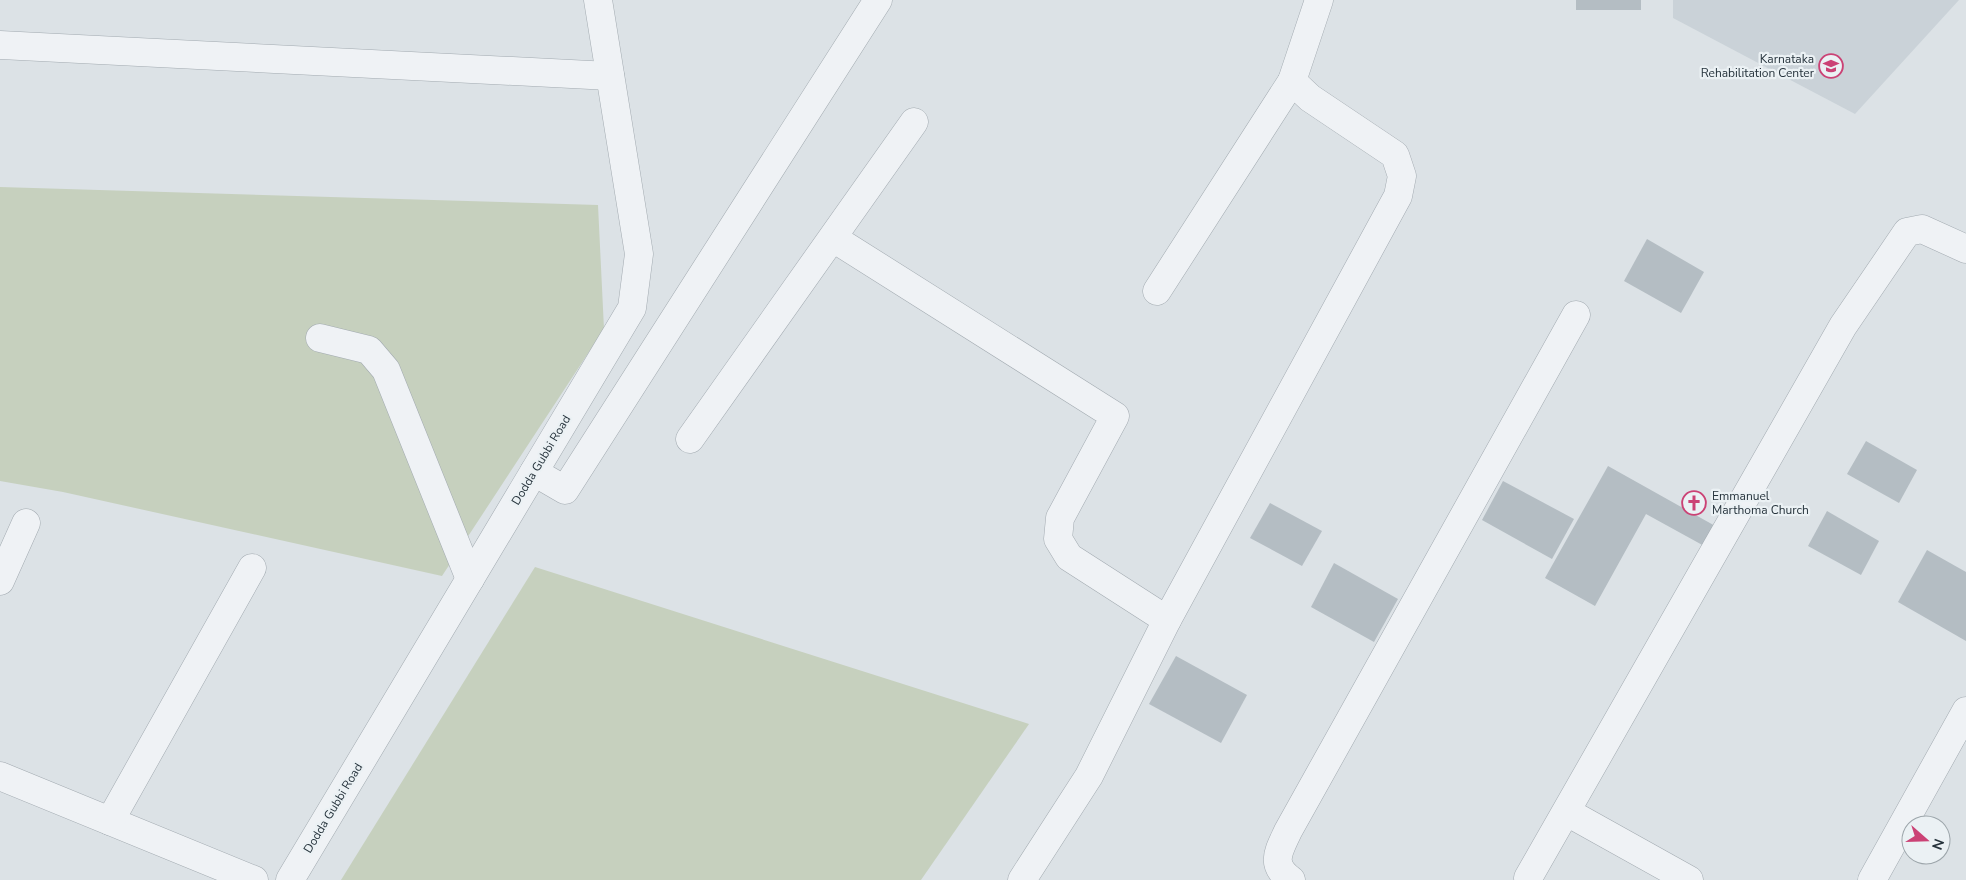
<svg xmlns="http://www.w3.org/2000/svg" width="1966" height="880" font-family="'Nunito Sans',sans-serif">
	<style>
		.built { fill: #cad2d8 }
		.green { fill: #c6d0be }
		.building { fill: #b4bdc3 }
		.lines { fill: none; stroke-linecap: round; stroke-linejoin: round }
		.minor-casing { stroke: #a2aab0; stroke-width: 29 }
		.minor { stroke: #eff2f5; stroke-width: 28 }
		.labels { text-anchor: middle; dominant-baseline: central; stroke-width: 4.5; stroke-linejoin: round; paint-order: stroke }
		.poi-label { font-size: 12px; fill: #26333c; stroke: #ebf1f4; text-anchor: end }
		.street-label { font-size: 12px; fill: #26333c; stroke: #ebf1f4 }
	</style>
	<rect width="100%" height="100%" fill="#dce2e6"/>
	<!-- built -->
	<path class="built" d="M1673 0H1959L1855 114 1673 18Z"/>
	<!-- green -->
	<g class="green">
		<path d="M0 187 598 205 604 329 442 576 63 492 0 481Z"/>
		<path d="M535 567 1029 724 921 880H341Z"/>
	</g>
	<!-- building -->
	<g class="building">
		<rect x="1576" y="0" width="65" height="10"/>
		<path d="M1647 239 1704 272 1681 313 1624 281Z"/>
		<path d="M1866 441 1917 470 1899 503 1847 474Z"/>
		<path d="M1608 466 1717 527 1706 547 1646 514 1595 606 1545 578Z"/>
		<path d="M1503 481 1574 519 1552 559 1482 520Z"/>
		<path d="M1270 503 1322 531 1302 566 1250 538Z"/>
		<path d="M1827 511 1879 541 1861 575 1808 546Z"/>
		<path d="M1927 550 1966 572V641L1898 602Z"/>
		<path d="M1334 563 1398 599 1374 642 1311 607Z"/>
		<path d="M1176 656 1247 695 1221 743 1149 704Z"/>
	</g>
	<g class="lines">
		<!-- minor casing -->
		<g class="minor-casing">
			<g id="minor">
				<path d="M0 45 610 76"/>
				<path d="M833 238 1115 416 1060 518 1058 539 1069 557 1167 620"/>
				<path d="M1157 291 1292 81"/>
				<path d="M320 338 369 350 386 370 470 579"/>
				<path d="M690 439 914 122"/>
				<path d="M534 472 565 490 878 0"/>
				<path d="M0 581 26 523"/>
				<path d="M0 776 254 880"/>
				<path d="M1567 812 1689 880"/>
				<path d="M110 821 252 568"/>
				<path d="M1528 878 1843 326 1907 232 1922 229 1966 249"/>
				<path d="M290 880 632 308 639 254 598 0"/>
				<path d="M1022 880 1089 776 1167 620 1398 196 1402 176 1395 155 1310 98 1292 81 1319 0"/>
				<path d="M1291 880C1269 864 1279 851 1288 831L1576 315"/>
				<path d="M1872 880 1966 711"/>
			</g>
		</g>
		<!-- minor -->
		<use href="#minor" class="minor"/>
	</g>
	<!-- icons -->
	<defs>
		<g id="school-ring" transform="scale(1.25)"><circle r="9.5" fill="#ebf1f4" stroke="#cb4275" stroke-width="1.5"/><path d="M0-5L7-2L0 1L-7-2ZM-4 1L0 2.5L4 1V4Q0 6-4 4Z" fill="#cb4275"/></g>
		<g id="church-ring" transform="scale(1.25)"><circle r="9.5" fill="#ebf1f4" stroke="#cb4275" stroke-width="1.5"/><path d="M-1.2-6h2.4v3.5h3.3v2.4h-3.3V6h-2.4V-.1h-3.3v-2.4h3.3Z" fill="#cb4275"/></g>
	</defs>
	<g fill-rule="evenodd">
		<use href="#school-ring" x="1831" y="66"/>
		<use href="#church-ring" x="1694" y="503"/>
	</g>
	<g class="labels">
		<!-- poi labels -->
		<g class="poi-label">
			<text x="1814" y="59">Karnataka<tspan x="1814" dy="14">Rehabilitation Center</tspan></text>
			<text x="1712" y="496" text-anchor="start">Emmanuel<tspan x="1712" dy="14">Marthoma Church</tspan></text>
		</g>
		<!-- street labels -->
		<g class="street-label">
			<text transform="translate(541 460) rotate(-59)">Dodda Gubbi Road</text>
			<text transform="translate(333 808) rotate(-59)">Dodda Gubbi Road</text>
		</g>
	</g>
	<!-- north arrow -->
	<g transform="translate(1926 840) rotate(110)"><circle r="24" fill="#ebf1f4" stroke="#9ca5aa"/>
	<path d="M0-4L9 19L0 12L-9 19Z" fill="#cb4275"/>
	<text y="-8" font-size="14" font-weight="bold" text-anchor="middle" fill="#26333c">N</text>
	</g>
</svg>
